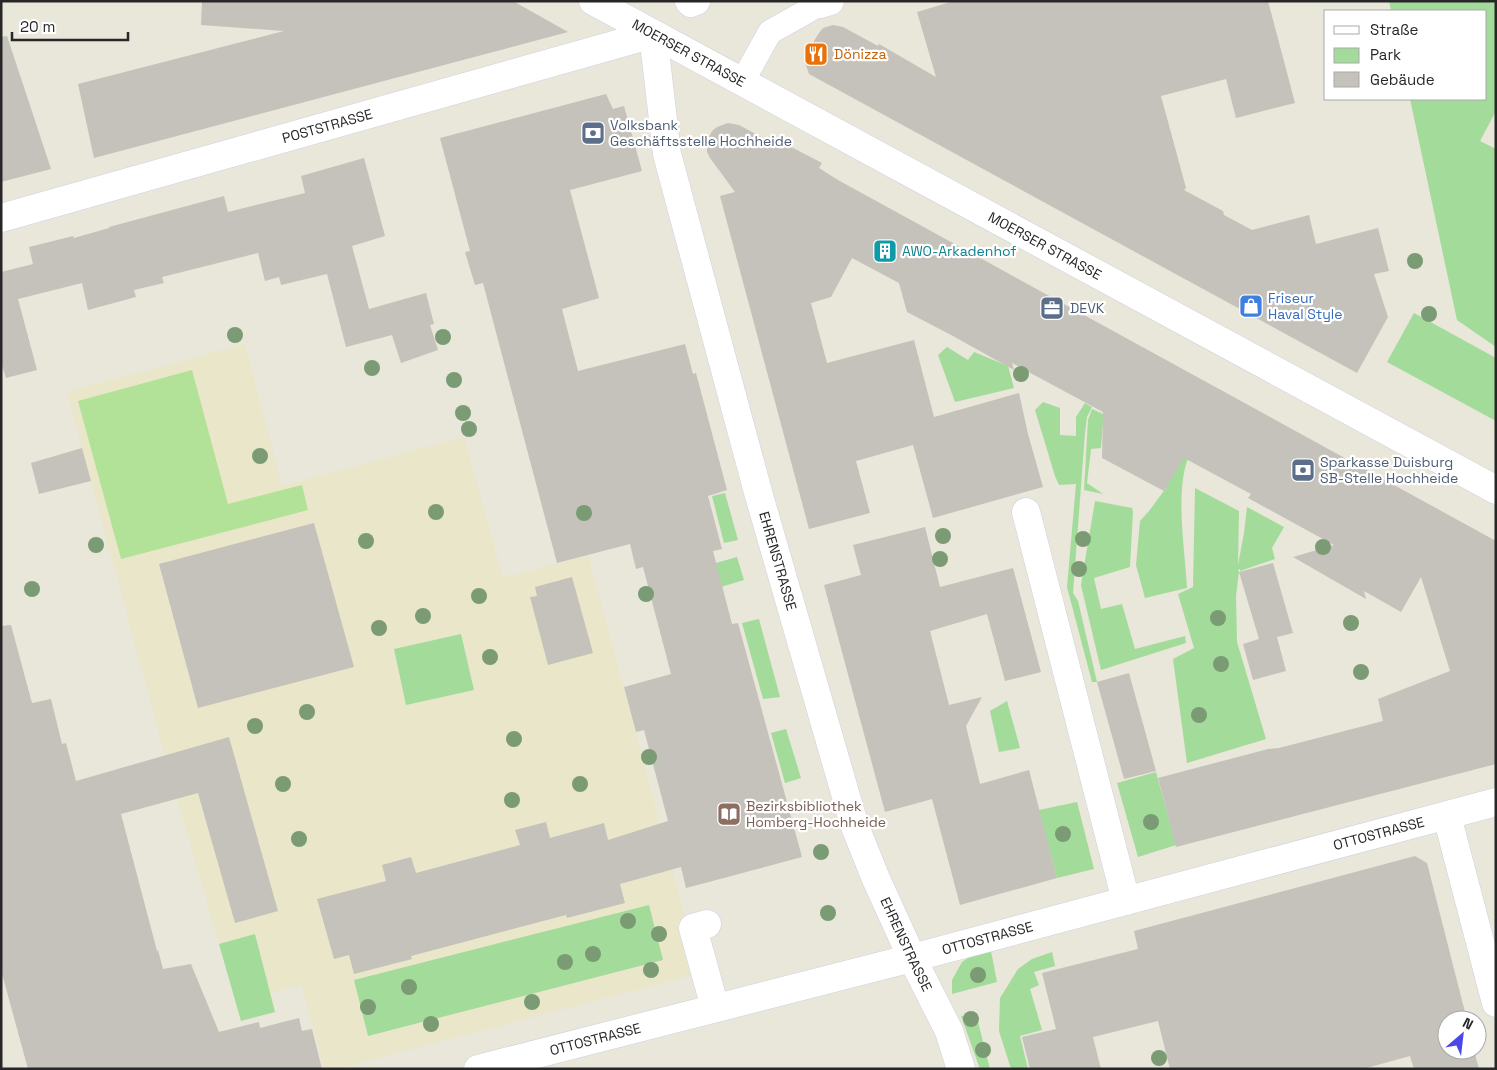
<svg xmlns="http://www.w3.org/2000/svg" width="1497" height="1070" font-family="'Space Grotesk',sans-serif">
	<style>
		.education { fill: #eae6ca }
		.green { fill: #a3db9b }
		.pitch { fill: #b2e297 }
		.building { fill: #c4c2ba }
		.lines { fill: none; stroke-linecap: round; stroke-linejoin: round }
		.service-casing { stroke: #d0d0df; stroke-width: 25 }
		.pedestrian-casing { stroke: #d0d0df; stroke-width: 29 }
		.minor-casing { stroke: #d0d0df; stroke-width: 29 }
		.secondary-casing { stroke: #d0d0df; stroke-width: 29 }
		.service { stroke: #fff; stroke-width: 24 }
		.pedestrian { stroke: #fff; stroke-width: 28 }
		.minor { stroke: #fff; stroke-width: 28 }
		.secondary { stroke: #fff; stroke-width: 28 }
		.tree { fill: #7a9b73 }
		.labels { text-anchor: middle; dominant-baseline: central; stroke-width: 4.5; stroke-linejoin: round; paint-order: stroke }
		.street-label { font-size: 14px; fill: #272727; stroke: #fff }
		.food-label { font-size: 14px; fill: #c56008; stroke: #fff; text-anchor: start }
		.service-label { font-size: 14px; fill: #4e5e75; stroke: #fff; text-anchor: start }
		.culture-label { font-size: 14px; fill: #0d838f; stroke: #fff; text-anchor: start }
		.shop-label { font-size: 14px; fill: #366cbe; stroke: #fff; text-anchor: start }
		.education-label { font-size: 14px; fill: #785e54; stroke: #fff; text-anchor: start }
	</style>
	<rect width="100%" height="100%" fill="#e9e6da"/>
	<!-- education -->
	<path class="education" d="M245 344 282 486 464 437 503 578 588 555 700 973 337 1069H324L302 985 270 993 255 934 219 944 165 756 67 392Z"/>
	<!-- green -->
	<g class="green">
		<path d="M1389 1H1496V111L1480 141 1496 149V347L1457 320 1410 99H1486V11H1391Z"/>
		<path d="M1414 313 1496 358V421L1387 362Z"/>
		<path d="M947 347 968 360 974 352 1008 366 1014 388 955 402 938 355Z"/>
		<path d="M1043 402 1060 408V435L1076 436V417L1085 403 1092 407 1087 417 1085 433 1073 593 1078 601 1097 682H1092L1067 587 1076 484 1059 485 1055 476 1035 410Z"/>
		<path d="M1092 409 1105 415 1103 423 1101 448 1091 449 1087 483 1103 494 1084 490 1088 420Z"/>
		<path d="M1175 452 1188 458C1175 493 1185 550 1187 588L1145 598 1136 565 1140 521 1149 511 1166 488 1168 467Z"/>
		<path d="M1195 488 1239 511 1238 565 1244 533 1247 507 1284 527 1272 548 1275 559 1240 571V569L1238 570 1239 572 1236 596 1237 642 1266 739 1187 763 1173 659 1194 648 1178 594 1193 587Z"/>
		<path d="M725 493 738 540 724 543 712 496Z"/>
		<path d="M1095 501 1132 508 1133 512 1130 567 1094 578 1101 609 1122 604 1135 649 1185 636 1186 643 1101 670 1081 585Z"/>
		<path d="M737 557 744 580 701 593 695 569Z"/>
		<path d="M759 619 780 697 763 699 742 623Z"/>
		<path d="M461 634 474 690 406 705 394 649Z"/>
		<path d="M1007 701 1020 748 999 752 990 711Z"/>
		<path d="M786 729 801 778 785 783 771 733Z"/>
		<path d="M1156 772 1176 845 1138 857 1117 783Z"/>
		<path d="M1077 802 1094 869 1057 878 1039 810Z"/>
		<path d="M649 905 663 960 368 1036 354 980Z"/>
		<path d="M255 934 275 1012 241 1021 219 944Z"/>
		<path d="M991 951 997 982 952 994V980L962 962 977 952Z"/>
		<path d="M1052 952 1055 966 1034 972 1039 985 1030 989 1042 1030 1020 1036 1028 1069H1011L999 1031 1000 998 1018 969 1032 959Z"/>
		<path d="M976 1014 990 1069H980L961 1016Z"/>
	</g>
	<!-- pitch -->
	<path class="pitch" d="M192 370 228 504 302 485 308 510 121 559 78 401Z"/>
	<!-- building -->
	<g class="building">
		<path d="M202 1H513L568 32 94 158 78 84 284 31 201 25Z"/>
		<path d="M954 1H1268L1295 103 1236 118 1226 79 1161 96 1186 188 1184 190 1223 211 1224 215 1252 230 1309 215 1316 244 1378 228 1389 271 1374 274 1388 317 1357 373 809 74 805 62 806 54 819 33 823 28 833 25 843 27 878 46 879 44 936 77 917 12Z"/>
		<path d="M7 36 51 169 1 182V37Z"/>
		<path d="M606 94 613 109 624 106 642 171 570 190 599 298 562 309 578 371 685 344 693 374 696 373 727 490 708 496 722 549 713 551 732 624 738 623 802 857 686 888 681 867 620 884 625 903 567 918 566 915 411 956 412 959 354 974 349 955 334 959 317 899 386 881 382 865 411 857 416 873 520 845 515 830 546 822 550 838 604 823 608 840 668 821 644 730 636 732 624 687 671 674 643 567 636 569 630 544 557 563 483 283 475 285 465 252 470 251 440 138Z"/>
		<path d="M728 123 739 125 767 140 770 136 822 163 819 168 838 180 1496 541V764L1176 847 1158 778 1268 749 1279 748 1383 721 1378 699 1450 671 1421 577 1401 612 1364 591 1366 599 1293 557 1334 545 1248 498 1251 494 1184 458 1164 491 1102 458 1103 412 1012 363 1014 370 953 336 907 312 899 283 852 258 831 297 811 303 827 363 914 340 934 417 1019 393 1028 434 1043 487 933 518 913 445 856 461 870 513 809 529 720 196 735 192 710 158 707 152V141L712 131 717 127Z"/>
		<path d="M364 158 385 236 352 246 369 309 426 293 434 324 430 325 438 350 401 363 392 335 346 347 327 274 281 285 279 277 265 281 258 253 162 277 164 283 134 290 136 297 88 310 82 283 18 299 37 370 6 378 1 362V272L33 264 29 247 73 236 74 238 109 228V227L224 196 228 212 305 193 301 176Z"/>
		<path d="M82 448 91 481 39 494 31 463Z"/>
		<path d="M314 523 354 667 198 708 159 564Z"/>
		<path d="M925 527 940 587 1013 568 1041 672 1005 681 987 614 930 631 949 705 982 697 966 726 980 784 1029 770 1057 878 960 905 932 799 885 812 824 585 861 575 853 545Z"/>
		<path d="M1273 563 1293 633 1277 637 1286 671 1253 680 1243 644 1259 639 1239 572Z"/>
		<path d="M572 577 593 653 548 665 530 597 537 596 535 587Z"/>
		<path d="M11 625 32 703 51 699 62 744 66 743 76 781 229 737 278 911 235 923 198 793 121 814 157 951 158 950 163 969 191 964 219 1032 259 1022 260 1028 299 1018 302 1031 312 1029 322 1069H28L1 970V626Z"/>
		<path d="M1129 673 1156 771 1124 779 1097 682Z"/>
		<path d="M1415 856 1427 863 1467 1020H1447V1050H1474L1479 1069H1414L1410 1056 1363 1069H1170L1158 1021 1093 1037 1101 1069H1030L1022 1037 1056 1029 1042 973 1138 949 1134 931Z"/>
	</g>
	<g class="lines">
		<!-- service casing -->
		<g class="service-casing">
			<path id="service" d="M742 82 770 32 820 4V1"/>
		</g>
		<!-- pedestrian casing -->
		<g class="pedestrian-casing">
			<g id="pedestrian">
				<path d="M689 1 691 3 696 1"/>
				<path d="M707 924 693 928 715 1008"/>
			</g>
		</g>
		<!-- minor casing -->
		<g class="minor-casing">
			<g id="minor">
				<path d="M820 4 830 1"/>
				<path id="s1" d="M1 218 653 34 667 154 758 492 854 824 876 879 912 958 949 1031 961 1069"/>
				<path d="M1026 512 1126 901"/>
				<path d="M1447 816 1496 1003"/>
				<path id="s2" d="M478 1069 912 958 1496 802"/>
			</g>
		</g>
		<!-- secondary casing -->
		<g class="secondary-casing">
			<g id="secondary">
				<path id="s3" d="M593 1 1496 490"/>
			</g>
		</g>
		<!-- service -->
		<use href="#service" class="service"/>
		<!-- pedestrian -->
		<use href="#pedestrian" class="pedestrian"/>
		<!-- minor -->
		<use href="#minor" class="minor"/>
		<!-- secondary -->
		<use href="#secondary" class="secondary"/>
	</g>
	<!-- trees -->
	<g class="tree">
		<circle cx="1415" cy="261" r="8"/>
		<circle cx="1429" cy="314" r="8"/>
		<circle cx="235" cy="335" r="8"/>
		<circle cx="443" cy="337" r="8"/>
		<circle cx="372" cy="368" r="8"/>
		<circle cx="1021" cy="374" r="8"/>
		<circle cx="454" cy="380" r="8"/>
		<circle cx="463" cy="413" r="8"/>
		<circle cx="469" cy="429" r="8"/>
		<circle cx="260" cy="456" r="8"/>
		<circle cx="436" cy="512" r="8"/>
		<circle cx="584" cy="513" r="8"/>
		<circle cx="943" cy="536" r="8"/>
		<circle cx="1083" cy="539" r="8"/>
		<circle cx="366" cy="541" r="8"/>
		<circle cx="96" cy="545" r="8"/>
		<circle cx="1323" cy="547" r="8"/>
		<circle cx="940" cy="559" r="8"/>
		<circle cx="1079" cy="569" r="8"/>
		<circle cx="32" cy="589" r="8"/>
		<circle cx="646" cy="594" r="8"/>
		<circle cx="479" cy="596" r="8"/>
		<circle cx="423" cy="616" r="8"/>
		<circle cx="1218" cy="618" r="8"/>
		<circle cx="1351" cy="623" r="8"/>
		<circle cx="379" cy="628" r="8"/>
		<circle cx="490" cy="657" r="8"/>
		<circle cx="1221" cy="664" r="8"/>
		<circle cx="1361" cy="672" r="8"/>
		<circle cx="307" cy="712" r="8"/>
		<circle cx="1199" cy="715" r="8"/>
		<circle cx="255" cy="726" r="8"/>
		<circle cx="514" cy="739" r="8"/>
		<circle cx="649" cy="757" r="8"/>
		<circle cx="283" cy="784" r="8"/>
		<circle cx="580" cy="784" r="8"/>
		<circle cx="512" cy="800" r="8"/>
		<circle cx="1151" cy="822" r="8"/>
		<circle cx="1063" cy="834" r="8"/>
		<circle cx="299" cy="839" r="8"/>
		<circle cx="821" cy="852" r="8"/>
		<circle cx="828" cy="913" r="8"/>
		<circle cx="628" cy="921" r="8"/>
		<circle cx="659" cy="934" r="8"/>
		<circle cx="593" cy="954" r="8"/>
		<circle cx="565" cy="962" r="8"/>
		<circle cx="651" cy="970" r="8"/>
		<circle cx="978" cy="975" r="8"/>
		<circle cx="409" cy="987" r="8"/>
		<circle cx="532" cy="1002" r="8"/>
		<circle cx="368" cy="1007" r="8"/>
		<circle cx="971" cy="1019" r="8"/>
		<circle cx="431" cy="1024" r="8"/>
		<circle cx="983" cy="1050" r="8"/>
		<circle cx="1159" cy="1058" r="8"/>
	</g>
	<!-- icons -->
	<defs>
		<g id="restaurant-square" transform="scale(1.25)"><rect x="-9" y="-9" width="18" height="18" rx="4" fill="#e8710a" stroke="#fff"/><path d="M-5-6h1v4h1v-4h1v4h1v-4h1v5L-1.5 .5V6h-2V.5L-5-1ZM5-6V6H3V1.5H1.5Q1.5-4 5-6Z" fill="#fff"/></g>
		<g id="bank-square" transform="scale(1.25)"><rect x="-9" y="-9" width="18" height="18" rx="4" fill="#5c6f8a" stroke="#fff"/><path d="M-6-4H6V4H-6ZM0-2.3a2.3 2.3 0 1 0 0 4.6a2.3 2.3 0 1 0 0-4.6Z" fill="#fff"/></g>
		<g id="building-square" transform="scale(1.25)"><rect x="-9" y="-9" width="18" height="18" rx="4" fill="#0f9aa8" stroke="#fff"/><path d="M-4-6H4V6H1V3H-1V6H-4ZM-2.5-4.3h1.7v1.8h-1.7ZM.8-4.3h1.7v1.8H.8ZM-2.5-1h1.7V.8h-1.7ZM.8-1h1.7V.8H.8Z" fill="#fff"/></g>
		<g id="shop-square" transform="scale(1.25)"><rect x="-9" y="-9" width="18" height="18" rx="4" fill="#3f7fe0" stroke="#fff"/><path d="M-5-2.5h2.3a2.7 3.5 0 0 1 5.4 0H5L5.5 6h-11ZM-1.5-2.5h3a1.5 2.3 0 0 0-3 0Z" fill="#fff"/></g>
		<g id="office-square" transform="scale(1.25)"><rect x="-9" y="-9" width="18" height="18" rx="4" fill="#5c6f8a" stroke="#fff"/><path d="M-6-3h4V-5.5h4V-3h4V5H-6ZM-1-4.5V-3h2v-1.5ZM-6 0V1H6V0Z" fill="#fff"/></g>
		<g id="library-square" transform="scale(1.25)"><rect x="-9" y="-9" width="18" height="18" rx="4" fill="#8d6e63" stroke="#fff"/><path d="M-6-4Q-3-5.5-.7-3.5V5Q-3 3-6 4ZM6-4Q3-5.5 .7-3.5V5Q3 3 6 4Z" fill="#fff"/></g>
	</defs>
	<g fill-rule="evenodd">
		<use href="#restaurant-square" x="816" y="54"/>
		<use href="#bank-square" x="593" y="133"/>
		<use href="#building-square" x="885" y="251"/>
		<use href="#shop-square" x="1251" y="306"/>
		<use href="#office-square" x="1052" y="308"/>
		<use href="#bank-square" x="1303" y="470"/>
		<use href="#library-square" x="729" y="814"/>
	</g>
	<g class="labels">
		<!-- street labels -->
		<g class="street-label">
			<text stroke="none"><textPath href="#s3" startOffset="109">MOERSER STRASSE</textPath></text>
			<text stroke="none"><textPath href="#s1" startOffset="339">POSTSTRASSE</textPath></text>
			<text stroke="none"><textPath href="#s3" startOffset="514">MOERSER STRASSE</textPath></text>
			<text stroke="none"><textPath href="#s1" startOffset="1220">EHRENSTRASSE</textPath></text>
			<text stroke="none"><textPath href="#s2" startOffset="931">OTTOSTRASSE</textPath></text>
			<text stroke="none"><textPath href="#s2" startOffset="526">OTTOSTRASSE</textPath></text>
			<text stroke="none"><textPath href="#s1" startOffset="1625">EHRENSTRASSE</textPath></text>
			<text stroke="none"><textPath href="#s2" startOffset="121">OTTOSTRASSE</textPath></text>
		</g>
		<!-- food labels -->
		<g class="food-label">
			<text x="834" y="54">Dönizza</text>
		</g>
		<!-- service labels -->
		<g class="service-label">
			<text x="610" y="125">Volksbank<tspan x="610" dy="16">Geschäftsstelle Hochheide</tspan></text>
			<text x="1070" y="308">DEVK</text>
			<text x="1320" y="462">Sparkasse Duisburg<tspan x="1320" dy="16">SB-Stelle Hochheide</tspan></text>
		</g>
		<!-- culture labels -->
		<g class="culture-label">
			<text x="902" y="251">AWO-Arkadenhof</text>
		</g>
		<!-- shop labels -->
		<g class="shop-label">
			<text x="1268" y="298">Friseur<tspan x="1268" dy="16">Haval Style</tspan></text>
		</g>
		<!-- education labels -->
		<g class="education-label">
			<text x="746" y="806">Bezirksbibliothek<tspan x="746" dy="16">Homberg-Hochheide</tspan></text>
		</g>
	</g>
	<!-- border -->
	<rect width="1497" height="1070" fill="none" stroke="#272727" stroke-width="5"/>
	<!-- legend -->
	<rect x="1324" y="10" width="162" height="90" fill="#ffffff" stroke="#a9a9a9"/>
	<rect x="1334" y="26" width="25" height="8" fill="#ffffff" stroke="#a9a9a9"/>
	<text x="1370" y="35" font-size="15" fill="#272727">Straße</text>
	<rect x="1334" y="48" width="25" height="15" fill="#a3db9b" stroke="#a9a9a9"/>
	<text x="1370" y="60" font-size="15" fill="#272727">Park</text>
	<rect x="1334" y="72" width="25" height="15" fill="#c4c2ba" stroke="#a9a9a9"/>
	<text x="1370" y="85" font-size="15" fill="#272727">Gebäude</text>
	<!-- north arrow -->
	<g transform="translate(1462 1035) rotate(28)"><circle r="24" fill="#ffffff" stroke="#a9a9a9"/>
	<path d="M0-4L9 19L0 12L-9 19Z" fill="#4b47e9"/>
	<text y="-8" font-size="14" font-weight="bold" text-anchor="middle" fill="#272727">N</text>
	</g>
	<!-- scale -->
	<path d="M12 32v8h116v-8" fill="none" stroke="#272727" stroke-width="2.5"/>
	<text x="20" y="32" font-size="15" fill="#272727" stroke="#ffffff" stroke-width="4" paint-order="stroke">20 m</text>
</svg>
